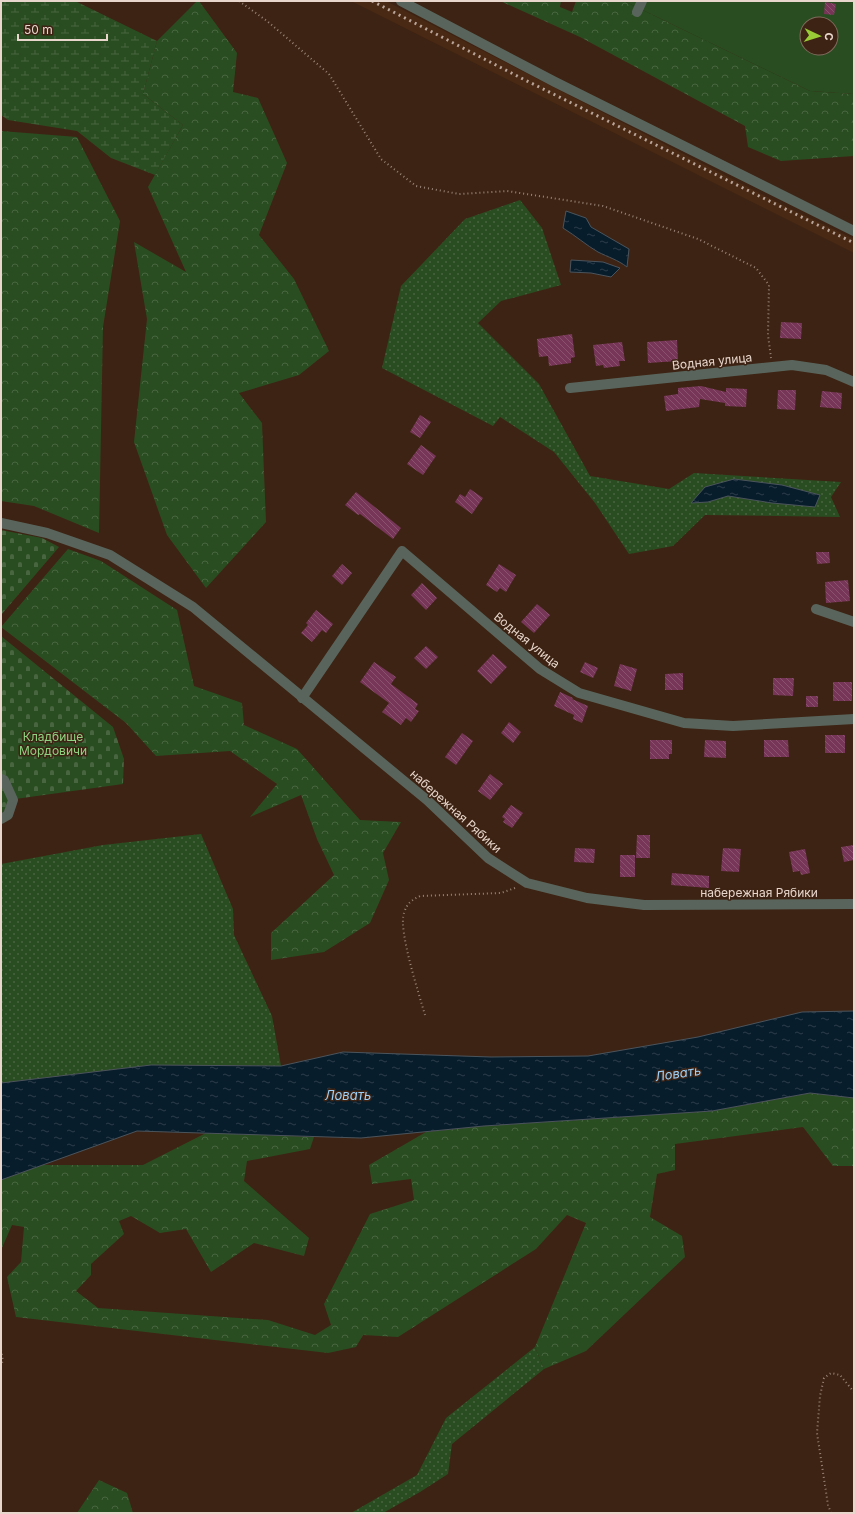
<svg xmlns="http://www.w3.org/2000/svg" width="855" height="1514" font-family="Inter,sans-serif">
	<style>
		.built { fill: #492914 }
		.grass { fill: url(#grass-dots) }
		.forest { fill: url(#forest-crowns) }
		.wetland { fill: url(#wetland-marsh) }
		.cemetery { fill: url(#cemetery-stones) }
		.green { fill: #294d21; fill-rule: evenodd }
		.water { fill: url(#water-ripples); stroke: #4b545c }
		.building { fill: url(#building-back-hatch) }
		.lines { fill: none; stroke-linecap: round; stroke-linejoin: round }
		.path { stroke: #9a8578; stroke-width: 2; stroke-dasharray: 1 3; stroke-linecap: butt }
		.minor { stroke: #59655c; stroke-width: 10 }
		.rail { stroke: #b8a498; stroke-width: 3; stroke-dasharray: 2 4; stroke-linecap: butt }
		.labels { text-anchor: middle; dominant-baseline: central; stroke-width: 3; stroke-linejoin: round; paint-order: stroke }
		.street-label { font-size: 12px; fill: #e8d6cc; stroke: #3d2313 }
		.park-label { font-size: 12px; fill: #8fd382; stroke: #3d2313 }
		.water-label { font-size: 13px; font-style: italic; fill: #9dd1f9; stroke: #3d2313 }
	</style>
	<defs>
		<pattern id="grass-dots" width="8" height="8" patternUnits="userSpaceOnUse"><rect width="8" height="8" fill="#294d21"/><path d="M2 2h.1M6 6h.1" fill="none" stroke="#486640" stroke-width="1.8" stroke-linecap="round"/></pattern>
		<pattern id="forest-crowns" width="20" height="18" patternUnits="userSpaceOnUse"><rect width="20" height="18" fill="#294d21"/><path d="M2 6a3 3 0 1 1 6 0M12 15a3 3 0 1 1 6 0" fill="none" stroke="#486640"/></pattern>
		<pattern id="wetland-marsh" width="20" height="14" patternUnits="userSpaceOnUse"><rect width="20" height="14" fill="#294d21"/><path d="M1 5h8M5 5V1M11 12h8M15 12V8" fill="none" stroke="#486640"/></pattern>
		<pattern id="cemetery-stones" width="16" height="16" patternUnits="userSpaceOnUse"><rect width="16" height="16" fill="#294d21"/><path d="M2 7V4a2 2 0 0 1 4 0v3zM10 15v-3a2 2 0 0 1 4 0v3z" fill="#486640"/></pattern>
		<pattern id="water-ripples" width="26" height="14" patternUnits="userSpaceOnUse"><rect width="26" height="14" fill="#081d2c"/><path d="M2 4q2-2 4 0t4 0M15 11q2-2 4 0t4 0" fill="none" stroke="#2c3d49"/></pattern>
		<pattern id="building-back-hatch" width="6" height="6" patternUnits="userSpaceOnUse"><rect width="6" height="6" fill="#773658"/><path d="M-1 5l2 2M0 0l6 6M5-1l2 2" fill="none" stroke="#8a526f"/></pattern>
	</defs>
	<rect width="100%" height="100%" fill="#3d2313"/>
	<!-- built -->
	<path class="built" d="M351 1H386L787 207 854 239V253Z"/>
	<!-- grass -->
	<g class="grass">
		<path d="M520 200 542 228 561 285 501 301 478 323 539 384 590 476 669 489 694 473 841 482 831 497 840 517 705 515 673 546 629 554 595 503 554 452 500 417 493 426 382 368 401 286 465 219Z"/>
		<path d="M201 834 233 909 234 935 272 1016 281 1066 151 1065 1 1083V864L103 845Z"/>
		<path d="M535 1347 544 1369 452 1444 448 1474 420 1492 383 1513H351L417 1475 446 1418Z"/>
	</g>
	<!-- forest -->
	<g class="forest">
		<path d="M197 1H199L237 53 233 92 258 98 287 163 259 235 294 279 329 351 299 375 239 393 262 423 266 522 206 588 167 535 134 442 147 319 134 242 186 272 148 187 183 125 143 94 157 41Z"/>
		<path d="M500 1H561L560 7 572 12 576 1H624L810 91 854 94V156L781 161 748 147 745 126 580 37Z"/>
		<path d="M1 131 77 137 120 221 103 327 99 533 34 506 1 501Z"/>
		<path d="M68 549 101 561 177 610 194 686 242 703 244 725 297 749 360 820 401 822 383 853 389 880 370 923 324 952 271 960V933L334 875 317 839 301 795 250 817 277 784 230 751 156 756 126 723 1 627Z"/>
		<path d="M810 1093 854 1098V1166H833L803 1127 675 1144V1170L657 1174 650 1217 682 1236 685 1257 586 1351 544 1369 535 1347 586 1223 567 1215 536 1249 398 1337 363 1335 356 1347 328 1353 16 1317 7 1277 21 1262 24 1227 12 1225 1 1250V1180L42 1165H143L206 1133 314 1137 310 1149 247 1161 244 1181 309 1238 304 1256 254 1243 211 1272 186 1229 160 1233 131 1216 119 1221 124 1234 91 1264V1275L76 1291 98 1308 268 1320 315 1335 331 1325 324 1304 370 1214 414 1200 411 1179 372 1184 369 1165 426 1132 484 1126 712 1111Z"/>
		<path d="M99 1480 127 1493 133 1513H77Z"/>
	</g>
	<!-- wetland -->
	<path class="wetland" d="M1 1H75L157 41 143 94 183 125 155 175 111 158 77 131 8 120 1 115Z"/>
	<!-- cemetery -->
	<g class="cemetery">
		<path d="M1 530 42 538 59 547 1 615Z"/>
		<path d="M1 636 113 727 124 759 123 784 8 800 4 812 1 813Z"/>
	</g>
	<!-- green -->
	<path class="green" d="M624 1H854V94L810 91ZM807 24H831V48H807Z"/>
	<!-- water -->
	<g class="water">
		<path d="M566 211 586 218 591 227 629 249 627 267C618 260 608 257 598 252 586 245 576 236 563 228Z"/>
		<path d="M571 260 603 262 620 268 611 277 591 273 570 272Z"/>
		<path d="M734 479 782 485 820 495 815 507 772 503 728 496 708 502 691 503 705 487Z"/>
		<path d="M854 1011V1098L810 1093 712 1111 484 1126 361 1138 137 1131 1 1180V1083L151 1065 281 1066 343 1052 491 1057 588 1056 698 1037 802 1012Z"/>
	</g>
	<!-- building -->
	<g class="building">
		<path d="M825 2 836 4 834 15 824 14Z"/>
		<path d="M781 322 802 323 801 339 780 338Z"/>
		<path d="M572 334 575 357 571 358V363L549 366 548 356 539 357 537 339Z"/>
		<path d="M677 340 678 361 648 363 647 342Z"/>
		<path d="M622 342 625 361H619L620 366 604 368 603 365 596 366 593 345Z"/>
		<path d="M701 386 726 392V388L747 389 746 407 725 406V403L700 399 699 407 666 411 664 396 678 394V388Z"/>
		<path d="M778 390H796L795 410 777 409Z"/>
		<path d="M822 391 842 393 841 409 820 407Z"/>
		<path d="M420 415 431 422 420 438 410 432Z"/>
		<path d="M421 445 436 456 423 475 407 464Z"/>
		<path d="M470 489 483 498 472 514 455 502 460 494 465 497Z"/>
		<path d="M356 492 401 528 393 539 360 514 358 515 345 505Z"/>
		<path d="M816 552H829L830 563 817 564Z"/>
		<path d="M342 564 352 573 342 585 332 576Z"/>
		<path d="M499 564 516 575 506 592 500 588 497 592 486 585Z"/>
		<path d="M848 580 850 601 826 603 825 582Z"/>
		<path d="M422 583 437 598 426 610 411 595Z"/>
		<path d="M537 604 550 615 534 633 521 622Z"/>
		<path d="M316 610 333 624 326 633 322 630 312 642 301 633 308 625 306 623Z"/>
		<path d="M426 646 438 657 426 669 414 658Z"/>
		<path d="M493 654 507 667 491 684 477 671Z"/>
		<path d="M374 662 396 677 391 684 418 704 415 709 419 711 411 722 406 718 401 725 382 712 389 703 360 682Z"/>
		<path d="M585 662 598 668 593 678 580 672Z"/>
		<path d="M620 664 637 669 631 691 614 686Z"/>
		<path d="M683 673V690H665V674Z"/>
		<path d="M773 678H794L793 696 773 695Z"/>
		<rect x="833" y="682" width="19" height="19"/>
		<path d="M560 692 573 698 572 699 588 706 582 723 573 719 574 715 554 706Z"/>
		<rect x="806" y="696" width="12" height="11"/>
		<path d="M509 722 521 732 513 743 501 733Z"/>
		<path d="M462 733 473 741 456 765 445 757Z"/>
		<rect x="825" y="735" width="20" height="18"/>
		<path d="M650 740H672V754H669V759H650Z"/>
		<path d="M705 740 726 741V758L704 757Z"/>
		<path d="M764 740H788L789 757H764Z"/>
		<path d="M490 774 503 784 490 800 478 791Z"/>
		<path d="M511 805 523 813 512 828 503 822 505 819 502 817Z"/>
		<path d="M637 835H650V858H636Z"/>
		<path d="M854 845V860L844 862 841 847Z"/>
		<path d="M575 848 595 849 594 863 574 862Z"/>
		<path d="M723 848 741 849 739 872 721 871Z"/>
		<path d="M805 849 810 873 801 875 800 871 793 872 789 852Z"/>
		<rect x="620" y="855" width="15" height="22"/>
		<path d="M672 873 709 876V888L671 885Z"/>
	</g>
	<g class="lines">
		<!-- path -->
		<g class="path">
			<path d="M239 1 267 21 329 74 381 159 416 186 459 194 507 191 603 206 698 239 756 268 769 285 768 335 771 358"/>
			<path d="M425 1015C419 994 398 930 404 913 407 903 412 900 420 896L501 893 515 888"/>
			<path d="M1 1350 3 1361 1 1364"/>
			<path d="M831 1513 828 1505 817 1433 820 1396 824 1378 831 1373 840 1375 854 1392"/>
		</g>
		<!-- minor -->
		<g class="minor">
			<path d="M401 1 555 82 854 231"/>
			<path d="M637 12 642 1"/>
			<path d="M570 388 792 365 826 370 854 382"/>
			<path d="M1 523 47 533 110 555 193 607 427 800 488 858 527 883 587 898 644 905 854 904"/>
			<path d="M816 609 854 622"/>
			<path d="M302 698 402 551 540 669 579 693 684 723 733 726 854 719"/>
			<path d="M1 779 4 780 13 800 8 815 1 819"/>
		</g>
		<!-- rail -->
		<path class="rail" d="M372 1 525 80 854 243"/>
	</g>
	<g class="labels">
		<!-- street labels -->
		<g class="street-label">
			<text transform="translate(712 361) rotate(-6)">Водная улица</text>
			<text transform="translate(527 640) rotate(39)">Водная улица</text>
			<text transform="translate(456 811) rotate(42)">набережная Рябики</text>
			<text x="759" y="892">набережная Рябики</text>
		</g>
		<!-- park labels -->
		<g class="park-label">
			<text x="53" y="736">Кладбище<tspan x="53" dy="14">Мордовичи</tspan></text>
		</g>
		<!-- water labels -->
		<g class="water-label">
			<text transform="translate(678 1073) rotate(-8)">Ловать</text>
			<text x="348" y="1095">Ловать</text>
		</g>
	</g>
	<!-- border -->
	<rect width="855" height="1514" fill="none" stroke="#e8d6cc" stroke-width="4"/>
	<!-- north arrow -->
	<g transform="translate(819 36) rotate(94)"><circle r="19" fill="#3d2313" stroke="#816b5d"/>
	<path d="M0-3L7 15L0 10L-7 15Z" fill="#99cb36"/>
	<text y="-6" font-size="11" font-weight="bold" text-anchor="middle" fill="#e8d6cc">С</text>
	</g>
	<!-- scale -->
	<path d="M18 34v6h89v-6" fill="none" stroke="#e8d6cc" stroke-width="2"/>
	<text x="24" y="34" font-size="12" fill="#e8d6cc" stroke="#3d2313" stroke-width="3" paint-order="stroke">50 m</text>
</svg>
